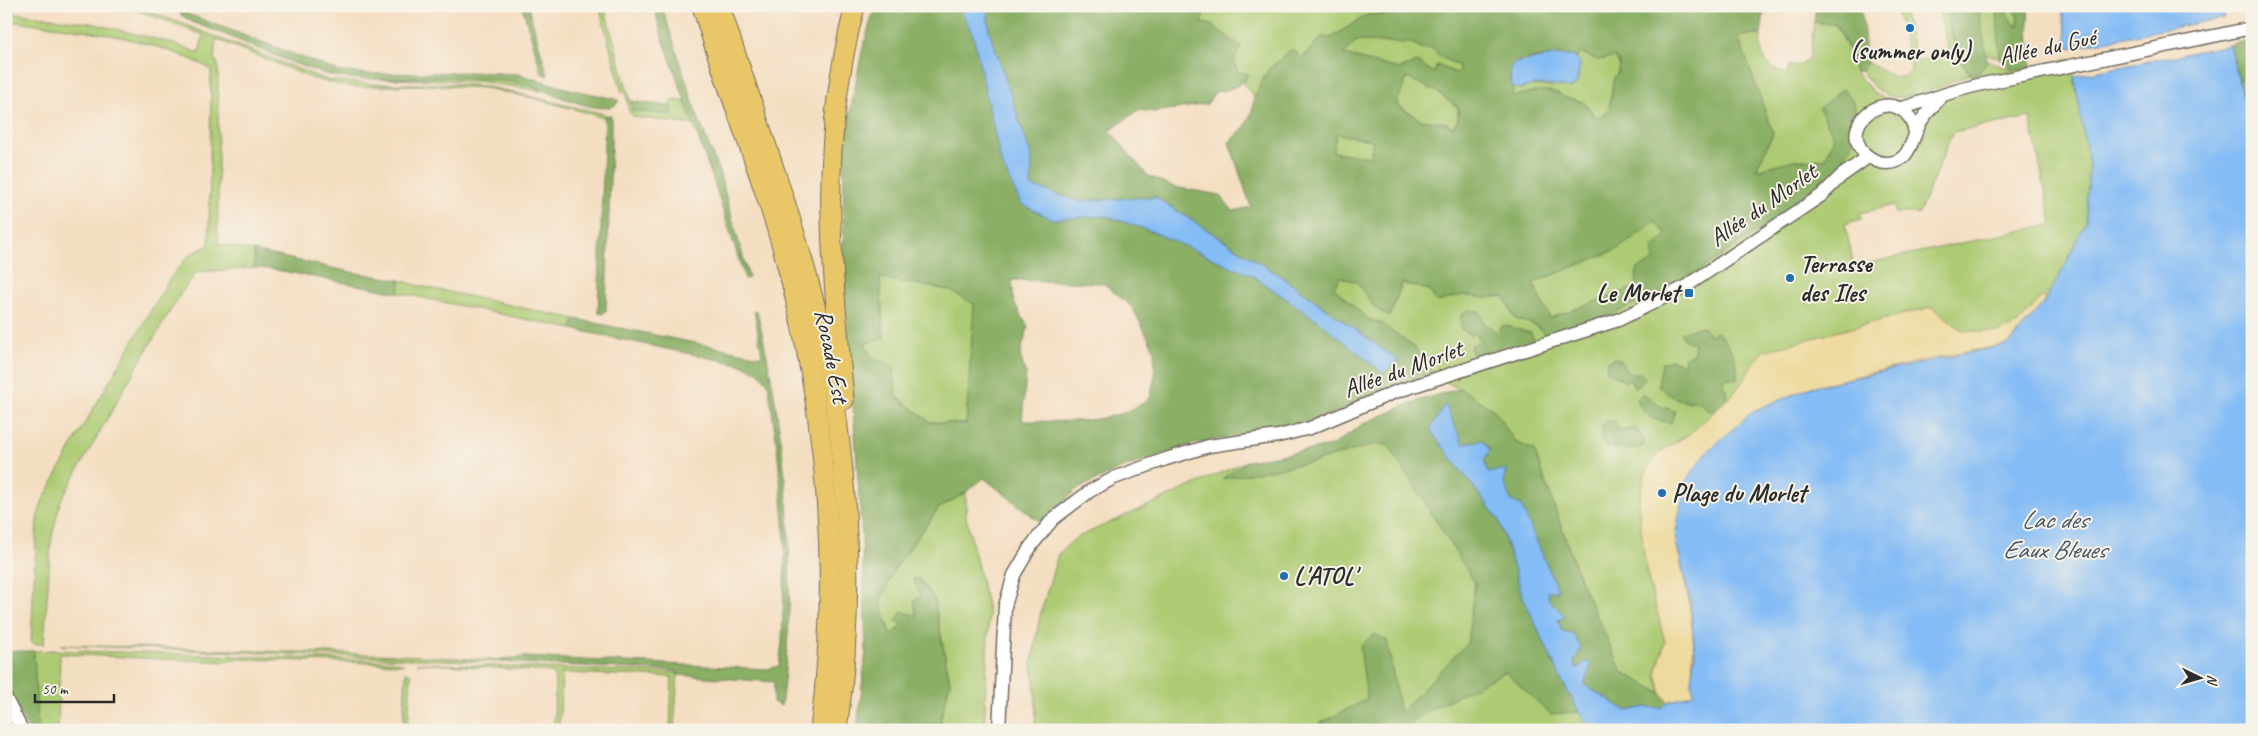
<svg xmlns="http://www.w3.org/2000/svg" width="2258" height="736" font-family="Caveat,sans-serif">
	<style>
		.green { fill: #adcb73; stroke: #6c7b4f; fill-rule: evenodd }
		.forest { fill: #8aaf65; stroke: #5a6d48; fill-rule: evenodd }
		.sand { fill: #eeda9e; stroke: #8c8264 }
		.water { fill: #84bcf5; stroke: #587490 }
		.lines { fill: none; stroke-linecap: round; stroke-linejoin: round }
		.minor-casing { stroke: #716a60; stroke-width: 15 }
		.highway-casing { stroke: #716a60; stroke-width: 21 }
		.minor { stroke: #fff; stroke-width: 12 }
		.highway { stroke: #e9c769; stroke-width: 19 }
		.poi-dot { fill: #1f6fb2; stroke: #f7f3e8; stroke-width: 2 }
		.labels { text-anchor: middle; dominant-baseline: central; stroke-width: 4; stroke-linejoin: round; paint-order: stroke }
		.street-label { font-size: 25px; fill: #2b2b2b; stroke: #f7f3e8 }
		.poi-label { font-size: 25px; font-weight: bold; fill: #2b2b2b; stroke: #f7f3e8; text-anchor: start }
		.water-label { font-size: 26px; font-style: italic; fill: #465668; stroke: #f7f3e8 }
	</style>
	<rect width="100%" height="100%" fill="#f7f3e8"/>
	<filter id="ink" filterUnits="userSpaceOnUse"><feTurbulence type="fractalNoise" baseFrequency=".02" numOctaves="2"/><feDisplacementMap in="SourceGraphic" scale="10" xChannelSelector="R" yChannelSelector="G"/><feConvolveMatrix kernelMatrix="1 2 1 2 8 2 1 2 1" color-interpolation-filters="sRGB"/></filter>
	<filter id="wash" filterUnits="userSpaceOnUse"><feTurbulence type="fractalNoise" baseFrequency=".0096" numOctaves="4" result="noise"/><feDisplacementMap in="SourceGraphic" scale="20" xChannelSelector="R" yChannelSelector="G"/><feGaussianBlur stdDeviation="1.12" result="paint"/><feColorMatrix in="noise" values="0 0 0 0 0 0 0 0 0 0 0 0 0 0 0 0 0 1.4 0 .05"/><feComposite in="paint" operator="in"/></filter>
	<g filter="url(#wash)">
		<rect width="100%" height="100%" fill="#f4dec1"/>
		<!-- green -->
		<g class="green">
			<path d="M125 6H134L170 19 327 80 373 84H457L486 86 605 114V118L533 98 485 88 423 85 355 87 341 85 314 79 216 39 214 60 217 61 218 66V244L254 251V268L197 272 183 290 136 368 60 502 51 542 44 644H33L31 642 37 519 42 502 78 435 169 280 189 255 209 245 211 69C149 36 75 28 6 21V12L91 23 172 43 199 53 203 36 201 34Z"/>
			<path d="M599 6H604L631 103 673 115 669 102 676 100 685 102 694 125 634 117 629 112 626 93 622 92Z"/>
			<path d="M1201 6H1387L1386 14 1367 15 1331 38 1322 37 1302 58 1292 49 1268 70 1254 97 1243 83 1248 74 1238 72 1234 60 1202 23 1204 9Z"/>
			<path d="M1895 6H1902L1917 62 1949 53 1938 6H1945L1956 51 1962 54 1960 61 1970 74C1944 84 1905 109 1879 91 1872 86 1866 77 1861 71L1867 63C1881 68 1897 86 1911 72V64Z"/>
			<path d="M1978 6H2013L2018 16 2019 27 2011 21 2005 10 2000 59 1986 54Z"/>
			<path d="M1814 22 1836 25 1850 52 1855 72 1876 95 1897 102 1913 101 1973 77 1981 70 1987 60 2014 71 2071 59C2081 110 2096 167 2086 219 2081 242 2057 280 2045 301L2042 296 2018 324 1998 332 1963 331 1932 307 1763 351 1735 392 1691 433 1657 454 1645 474 1646 570 1665 642 1656 673 1661 693 1622 672 1581 582 1534 450 1515 442 1495 411 1435 375 1414 347 1381 323 1368 319 1333 288 1340 277 1357 282 1376 309 1390 316 1402 283 1429 290 1437 302 1462 295 1487 298 1504 296 1515 319 1532 324 1542 330 1591 323 1852 144 1819 108 1834 137 1826 159 1794 160 1756 170 1773 133 1737 36 1761 35C1759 57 1766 68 1787 74L1789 66 1801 65 1810 58ZM2030 117 2052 224 1854 266 1845 224 1861 219 1860 213 1894 205 1896 213H1919L1953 132ZM1480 312 1484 323 1496 332 1515 330 1531 333 1481 342 1476 333ZM1694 343 1699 401 1684 402 1672 360 1684 365 1694 354ZM1643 394 1662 407 1675 411 1670 423ZM1603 431H1618L1622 446 1615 449 1600 437Z"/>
			<path d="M1355 41 1412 43 1421 48H1434L1438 56 1458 65 1459 72 1456 73 1437 65 1434 73 1418 62 1399 69 1344 55Z"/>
			<path d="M1581 53 1598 60 1614 57 1619 63 1618 72 1614 78 1609 108 1599 117 1593 115C1586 99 1578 101 1564 97 1562 97 1560 94 1557 93 1544 88 1526 94 1513 96L1512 93 1514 87 1520 89 1532 85 1552 87 1580 63 1576 57Z"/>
			<path d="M456 77C483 79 517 77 542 91L476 81 381 79Z"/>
			<path d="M1407 77 1436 91 1458 108V119L1453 127 1446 123 1421 120 1396 104Z"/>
			<path d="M2239 78 2250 82 2252 79V129Z"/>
			<path d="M1336 134 1373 140 1371 157 1333 152Z"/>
			<path d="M1655 221 1667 235 1655 261 1636 287 1550 319 1533 283 1618 249Z"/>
			<path d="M880 278 949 290 975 304 966 424 930 422 896 396 894 367 870 356 864 343 884 338Z"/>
			<path d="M400 280 416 285 575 319 572 329 399 293Z"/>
			<path d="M1411 403 1579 712 1592 730H1035L1036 703 1032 662 1040 616 1058 554 1076 538 1247 461 1332 446 1363 424Z"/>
			<path d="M966 492V516L989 614 984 730H938L950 682 934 599 919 579H914L920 595 917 616 891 635 880 602 895 568 939 508Z"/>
			<path d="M61 645 401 655 491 660 502 659V662L466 661Z"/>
			<path d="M54 650 391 661 404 664 238 659 226 662 60 654 58 730H38L33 651Z"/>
			<path d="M416 663 678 673 674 730H670L672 677 562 673 559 730H554L555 679 551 672Z"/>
			<path d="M406 672 411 674 408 730H403Z"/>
		</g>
		<!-- forest -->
		<g class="forest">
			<path d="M522 6H528L548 76 542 74Z"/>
			<path d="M654 6H662L695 109 720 175 749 278 745 279 715 185 662 36Z"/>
			<path d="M756 6H786L778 14H758Z"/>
			<path d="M875 6H959L973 35 1001 162 1052 219 1107 216 1151 231 1253 276 1317 320 1398 360 1282 277 1156 197 1078 201 1030 186 1032 159 989 30 987 6H1201L1204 9 1202 23 1212 25 1241 47 1234 60 1238 72 1248 74C1241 87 1230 90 1215 92L1207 104 1155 112 1138 110 1110 131 1147 175 1174 187 1220 195 1233 211 1251 207 1229 142 1246 125 1252 111 1254 97 1268 70 1292 49 1302 58 1322 37 1331 38 1367 15 1386 14 1387 6H1756L1764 12 1761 35 1738 36 1773 133 1756 170 1794 160 1826 159 1834 137 1819 108 1843 89 1854 102 1856 118 1852 144 1835 175 1796 206 1678 285 1591 323 1547 338 1542 330 1532 324 1515 319 1504 296 1487 298 1462 295 1437 302 1429 290 1402 283 1390 316 1376 309 1357 282 1340 277 1334 288 1368 319 1381 323 1414 347 1435 375 1309 422 1190 445 1122 468 1076 490 1041 523 984 478 966 492 939 508 895 568 880 601 891 635 903 625 896 621 902 611 917 616 914 602 920 595 913 579H919L934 599 950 683 938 730H857L866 651 862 537 843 260 844 143 862 51ZM1355 41 1412 43 1421 48 1434 49 1438 56 1458 65 1459 71 1456 73 1437 65 1434 73 1418 62 1399 69 1344 55ZM1581 53 1598 60 1614 57 1619 63 1618 72 1614 78 1609 108 1599 117 1593 115C1586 99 1579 101 1564 97 1562 97 1560 94 1557 93 1544 88 1526 94 1513 96L1512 93 1514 87 1511 84 1509 77 1520 60 1559 55 1576 57ZM1407 78 1436 91 1458 107V119L1453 127 1446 123 1421 120 1396 105ZM1336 134 1373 140 1370 157 1333 152ZM1655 221 1667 235 1652 248 1654 261 1637 269 1636 287 1550 318 1533 283 1618 249ZM880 278 949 290 974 304 966 424 930 422 896 396 894 367 871 356 865 343 884 338ZM1012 280 1103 283 1132 307 1154 349 1155 375 1150 398C1114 426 1065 421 1022 421L1026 374 1020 355 1028 327 1014 302Z"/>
			<path d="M1816 6H1861L1867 63 1861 71 1855 72 1850 52 1836 25 1814 22Z"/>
			<path d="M1945 6H1978L1987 60 1981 70 1973 77 1960 61 1962 54 1956 51Z"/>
			<path d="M2013 6H2028L2031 67 2014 71 2000 59 1997 13 2004 9 2011 21 2018 27V16Z"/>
			<path d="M180 11 341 72 373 74 471 72 518 74 565 88 615 99 619 101C607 122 544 88 527 85 492 78 457 77 421 77 391 78 360 82 330 75 283 62 238 38 192 22L181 15Z"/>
			<path d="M2244 41 2252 61 2250 82 2239 78 2229 45Z"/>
			<path d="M631 101 669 106 673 115 632 111Z"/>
			<path d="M605 115 611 116V143L606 311 603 314 598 313Z"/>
			<path d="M254 251 351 272 400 280 399 293 271 269 254 268Z"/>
			<path d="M1469 310 1480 312 1484 323 1496 332 1503 325C1513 327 1521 331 1531 333L1534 342 1492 354H1472L1470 346 1481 341 1476 333 1470 335 1461 329V315Z"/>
			<path d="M754 311H757C788 441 799 573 781 706L773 702 774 682 678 675 677 671 502 662V659L525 657 767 669 779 666 782 642 785 559 784 522 777 446 768 383 759 373 743 365 572 329 575 319 760 356 762 354Z"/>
			<path d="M1702 326 1709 335 1717 332C1729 342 1740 363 1737 379L1723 378 1727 397 1714 409 1708 411 1699 401C1680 402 1671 398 1658 385L1662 363 1672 360 1684 365 1685 357 1694 354V343L1684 340 1681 333Z"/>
			<path d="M1614 358 1622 361 1625 369 1632 374 1640 373 1645 378 1640 385 1634 387 1629 379 1625 382 1606 370 1607 362Z"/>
			<path d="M1460 388 1495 411 1515 442 1534 450 1581 582 1622 672 1661 693 1668 702 1662 708 1645 707 1627 711 1584 685 1558 620 1566 617 1549 600 1547 591H1558L1511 501 1504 482 1506 470 1488 473C1480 447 1454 440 1430 430L1499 520 1523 597 1562 681 1579 712 1551 714 1505 672 1425 712 1405 730H1322L1319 724 1367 699 1360 647 1374 634 1387 640 1400 713 1467 643 1475 583 1389 446 1378 444 1313 462 1222 479 1247 461 1332 446 1363 424 1411 403Z"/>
			<path d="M1642 394 1662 407 1675 411 1671 423C1650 419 1645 418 1637 399Z"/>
			<path d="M1606 421 1615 422 1619 431 1636 428 1644 441 1643 446 1626 450 1622 447 1615 449 1608 448 1600 437 1603 431 1601 428Z"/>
			<path d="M6 651H33L34 653 38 730 28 729 6 691Z"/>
		</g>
		<!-- sand -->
		<path class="sand" d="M2042 296 2045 301 2009 344 1930 359 1812 387 1753 411 1675 537C1683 571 1690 601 1693 636 1695 656 1689 675 1695 694L1668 702 1661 693 1656 673 1665 642 1646 570 1638 504 1645 474 1657 454 1691 433 1735 392 1763 351 1932 307 1963 331 1998 332 2018 324Z"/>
		<!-- water -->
		<g class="water">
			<path d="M959 6H987L989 30 1032 159 1031 186 1078 201 1155 197 1282 277 1398 360 1383 373 1317 320 1253 276 1151 231 1107 216 1052 219 1021 204 1001 162 973 35Z"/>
			<path d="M2061 6H2225L2224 18 2069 48Z"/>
			<path d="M2229 45 2252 129V730H1592L1579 712 1562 681 1523 597 1499 520 1430 430 1445 404 1463 444 1482 440 1490 450 1484 460 1488 473 1506 469 1504 482 1511 501 1521 505 1558 591H1547L1549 600 1566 617 1558 620 1562 631 1572 633 1581 648 1574 662 1576 669 1587 661 1591 666 1584 685 1627 711 1645 707 1662 708 1668 702 1694 694 1691 681 1695 654 1690 601 1675 537 1685 482 1706 453 1753 411 1812 387 2009 344 2045 301 2067 262 2086 220 2089 165 2074 76Z"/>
			<path d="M1559 55 1576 57 1580 63 1577 83 1571 88 1538 84 1516 89 1511 84 1510 68 1514 63Z"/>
		</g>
	</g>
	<g filter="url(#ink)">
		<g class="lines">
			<!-- minor casing -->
			<g class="minor-casing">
				<g id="minor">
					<path d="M1899 109C1927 101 1954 90 1983 84L2252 28"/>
					<path d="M1915 133C1905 77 1832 119 1865 154 1871 159 1878 163 1886 163 1912 163 1911 137 1922 120 1927 112 1935 104 1941 97"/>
					<path d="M6 699 22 730"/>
					<path d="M999 730 1005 606 1014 575 1031 546 1053 519 1090 491 1114 478 1166 459 1209 446 1278 436 1310 428 1395 392 1618 320 1685 287 1822 195 1841 176 1868 157"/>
				</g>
			</g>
			<!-- highway casing -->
			<g class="highway-casing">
				<g id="highway">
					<path d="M702 6C726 90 761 170 784 254 826 410 841 569 820 730"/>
					<path d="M720 6C752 106 789 204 815 305 849 442 857 591 837 730"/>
					<path d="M844 400C839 339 832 278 831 218 829 147 837 75 855 6"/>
				</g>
			</g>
			<!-- minor -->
			<use href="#minor" class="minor"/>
			<!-- highway -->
			<use href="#highway" class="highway"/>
		</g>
	</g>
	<!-- markers -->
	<g class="poi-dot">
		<circle cx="1910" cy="28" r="5"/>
		<circle cx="1790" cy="278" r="5"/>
		<rect x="1684" y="288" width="10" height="10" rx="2.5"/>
		<circle cx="1662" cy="493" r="5"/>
		<circle cx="1284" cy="576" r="5"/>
	</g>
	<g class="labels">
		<!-- street labels -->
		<g class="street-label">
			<text transform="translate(2047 47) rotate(-12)">Allée du Gué</text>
			<text transform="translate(1763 205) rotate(-35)">Allée du Morlet</text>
			<text transform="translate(832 356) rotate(79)">Rocade Est</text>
			<text transform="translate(1403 369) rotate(-20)">Allée du Morlet</text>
		</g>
		<!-- poi labels -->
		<g class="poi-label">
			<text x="1910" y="51" text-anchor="middle">(summer only)</text>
			<text x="1800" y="264">Terrasse<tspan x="1800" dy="29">des Iles</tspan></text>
			<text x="1679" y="293" text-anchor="end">Le Morlet</text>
			<text x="1672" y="493">Plage du Morlet</text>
			<text x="1294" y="576">L'ATOL'</text>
		</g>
		<!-- water labels -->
		<g class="water-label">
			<text x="2054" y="519">Lac des<tspan x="2054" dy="30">Eaux Bleues</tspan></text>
		</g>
	</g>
	<!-- margin -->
	<rect width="2258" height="736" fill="none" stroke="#f7f3e8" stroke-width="25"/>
	<!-- north arrow -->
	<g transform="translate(2200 678) rotate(95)" stroke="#f7f3e8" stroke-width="4" paint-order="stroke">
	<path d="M0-4L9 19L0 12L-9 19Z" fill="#2b2b2b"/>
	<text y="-8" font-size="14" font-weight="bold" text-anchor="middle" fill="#2b2b2b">N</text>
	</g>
	<!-- scale -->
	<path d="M35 694v8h79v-8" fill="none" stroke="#2b2b2b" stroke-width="2.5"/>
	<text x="42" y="694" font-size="15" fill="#2b2b2b" stroke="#f7f3e8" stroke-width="4" paint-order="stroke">50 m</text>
</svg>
